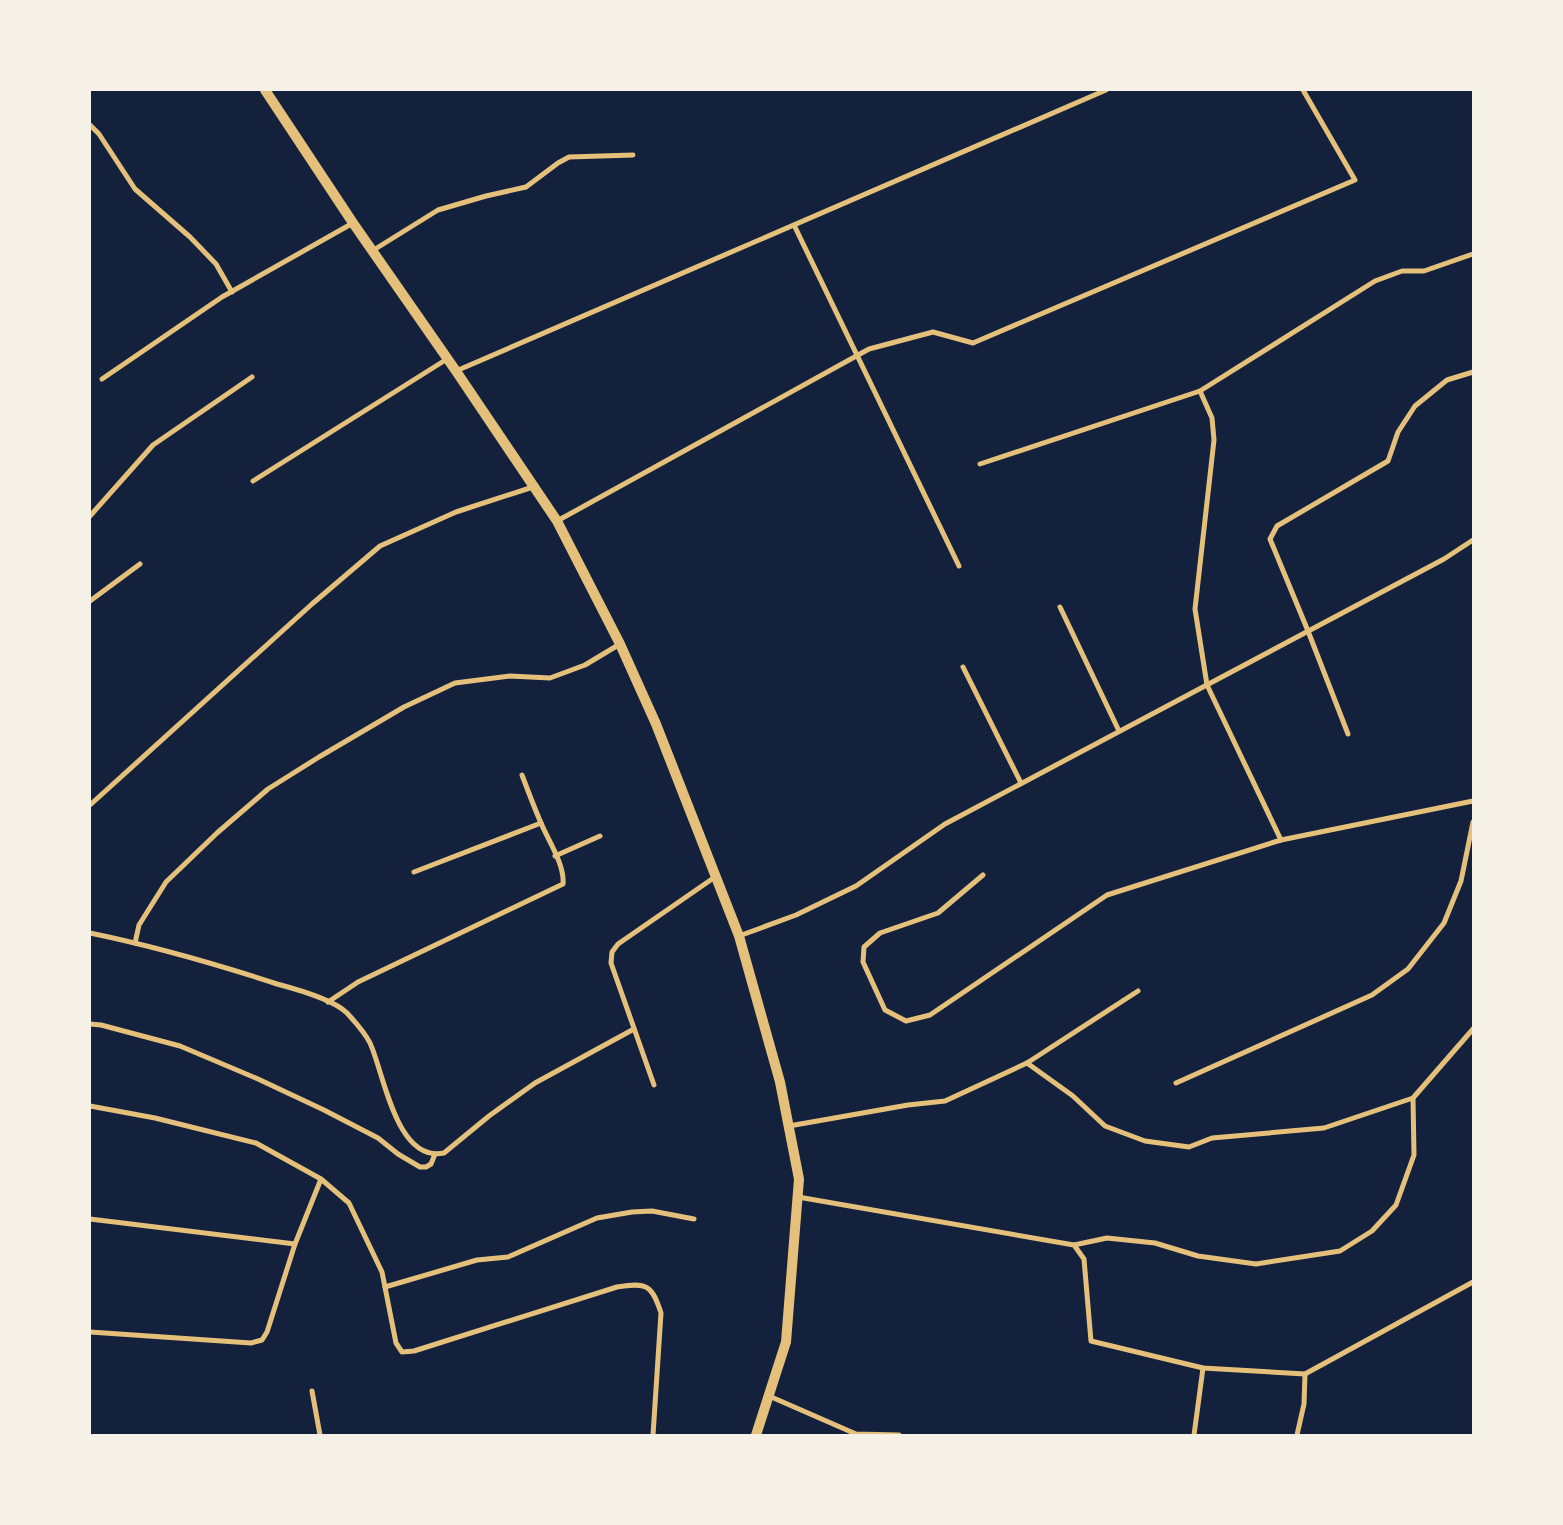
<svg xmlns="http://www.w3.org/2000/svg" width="1563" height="1525" font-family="Figtree,sans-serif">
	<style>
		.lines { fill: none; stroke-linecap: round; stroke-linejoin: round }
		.minor { stroke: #e5c07b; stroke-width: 5 }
		.secondary { stroke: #e5c07b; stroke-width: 10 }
	</style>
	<rect width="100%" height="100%" fill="#14213d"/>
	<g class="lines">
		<!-- minor -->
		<g class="minor">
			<path d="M90 125 99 134 135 189 190 237 216 264 232 292"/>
			<path d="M794 225 959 566"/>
			<path d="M372 251 438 210 486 196 526 187 558 163 569 157 633 155"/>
			<path d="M456 371 1106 90"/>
			<path d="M102 379 222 297 353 223"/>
			<path d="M1200 391 1212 418 1214 440 1195 609 1207 685 1281 840"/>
			<path d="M980 464 1200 391 1375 281 1402 271H1424L1473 254"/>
			<path d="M253 481 447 359"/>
			<path d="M90 516 153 445 252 377"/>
			<path d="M557 521 869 349 933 332 973 343 1355 180 1303 90"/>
			<path d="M90 601 140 564"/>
			<path d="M1060 607 1119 731"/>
			<path d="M963 667 1021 783"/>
			<path d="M1348 734 1308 631 1270 539 1277 526 1388 461 1398 432 1415 406 1447 380 1473 372"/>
			<path d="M90 805 312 604 380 546 456 512 533 487"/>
			<path d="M555 856 600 836"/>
			<path d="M414 872 541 823"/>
			<path d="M983 875 938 913 880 933 864 947 863 962 885 1010 906 1021 930 1015 1107 895 1281 840 1473 801"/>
			<path d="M90 933C153 946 216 964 277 984 296 989 333 999 347 1013 355 1022 364 1031 370 1043 384 1073 396 1163 444 1153L489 1116 535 1083 634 1029"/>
			<path d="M739 936 796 915 856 886 945 824 1444 559 1473 540"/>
			<path d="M135 943 139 925 166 882 217 833 268 789 319 757 404 707 455 683 510 676 550 678 585 665 620 644"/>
			<path d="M328 1002 358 982 563 884C565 865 548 840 541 823 534 807 528 791 522 775"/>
			<path d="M90 1024 101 1025 180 1046 258 1079 324 1110 378 1138 398 1154 420 1167H426L431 1164 435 1154"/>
			<path d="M1027 1063 1073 1096 1105 1126 1145 1141 1189 1147 1212 1138 1324 1128 1413 1098 1473 1029"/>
			<path d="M1176 1083 1372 995 1408 969 1444 923 1461 881 1473 822"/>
			<path d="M654 1085 611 963 612 952 618 944 715 877"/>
			<path d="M90 1106 155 1118 256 1143 321 1179"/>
			<path d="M789 1126 908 1105 945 1101 1027 1063 1138 991"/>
			<path d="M798 1197 1074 1245 1084 1259 1091 1341 1203 1368 1305 1374 1473 1282"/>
			<path d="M90 1219 295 1244"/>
			<path d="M1074 1245 1107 1238 1155 1243 1198 1256 1256 1264 1340 1251 1372 1231 1396 1205 1414 1155 1413 1098"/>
			<path d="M385 1287 477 1260 508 1257 597 1218 632 1212 652 1211 694 1219"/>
			<path d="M90 1332 251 1343 262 1340 267 1332 295 1244 321 1179 349 1203 382 1272 396 1343 402 1352 414 1351 617 1287C647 1282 652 1285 661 1313L653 1435"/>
			<path d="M312 1391 320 1435"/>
			<path d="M769 1396 856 1434 899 1435"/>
			<path d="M1194 1435 1203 1368"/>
			<path d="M1297 1435 1304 1404 1305 1374"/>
		</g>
		<!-- secondary -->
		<path class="secondary" d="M265 90 353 223 456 371 557 521 620 644 656 724 739 936 780 1082 799 1179 786 1342 756 1435"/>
	</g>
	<!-- border -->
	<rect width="1563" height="1525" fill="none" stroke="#f6f1e7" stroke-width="182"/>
</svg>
